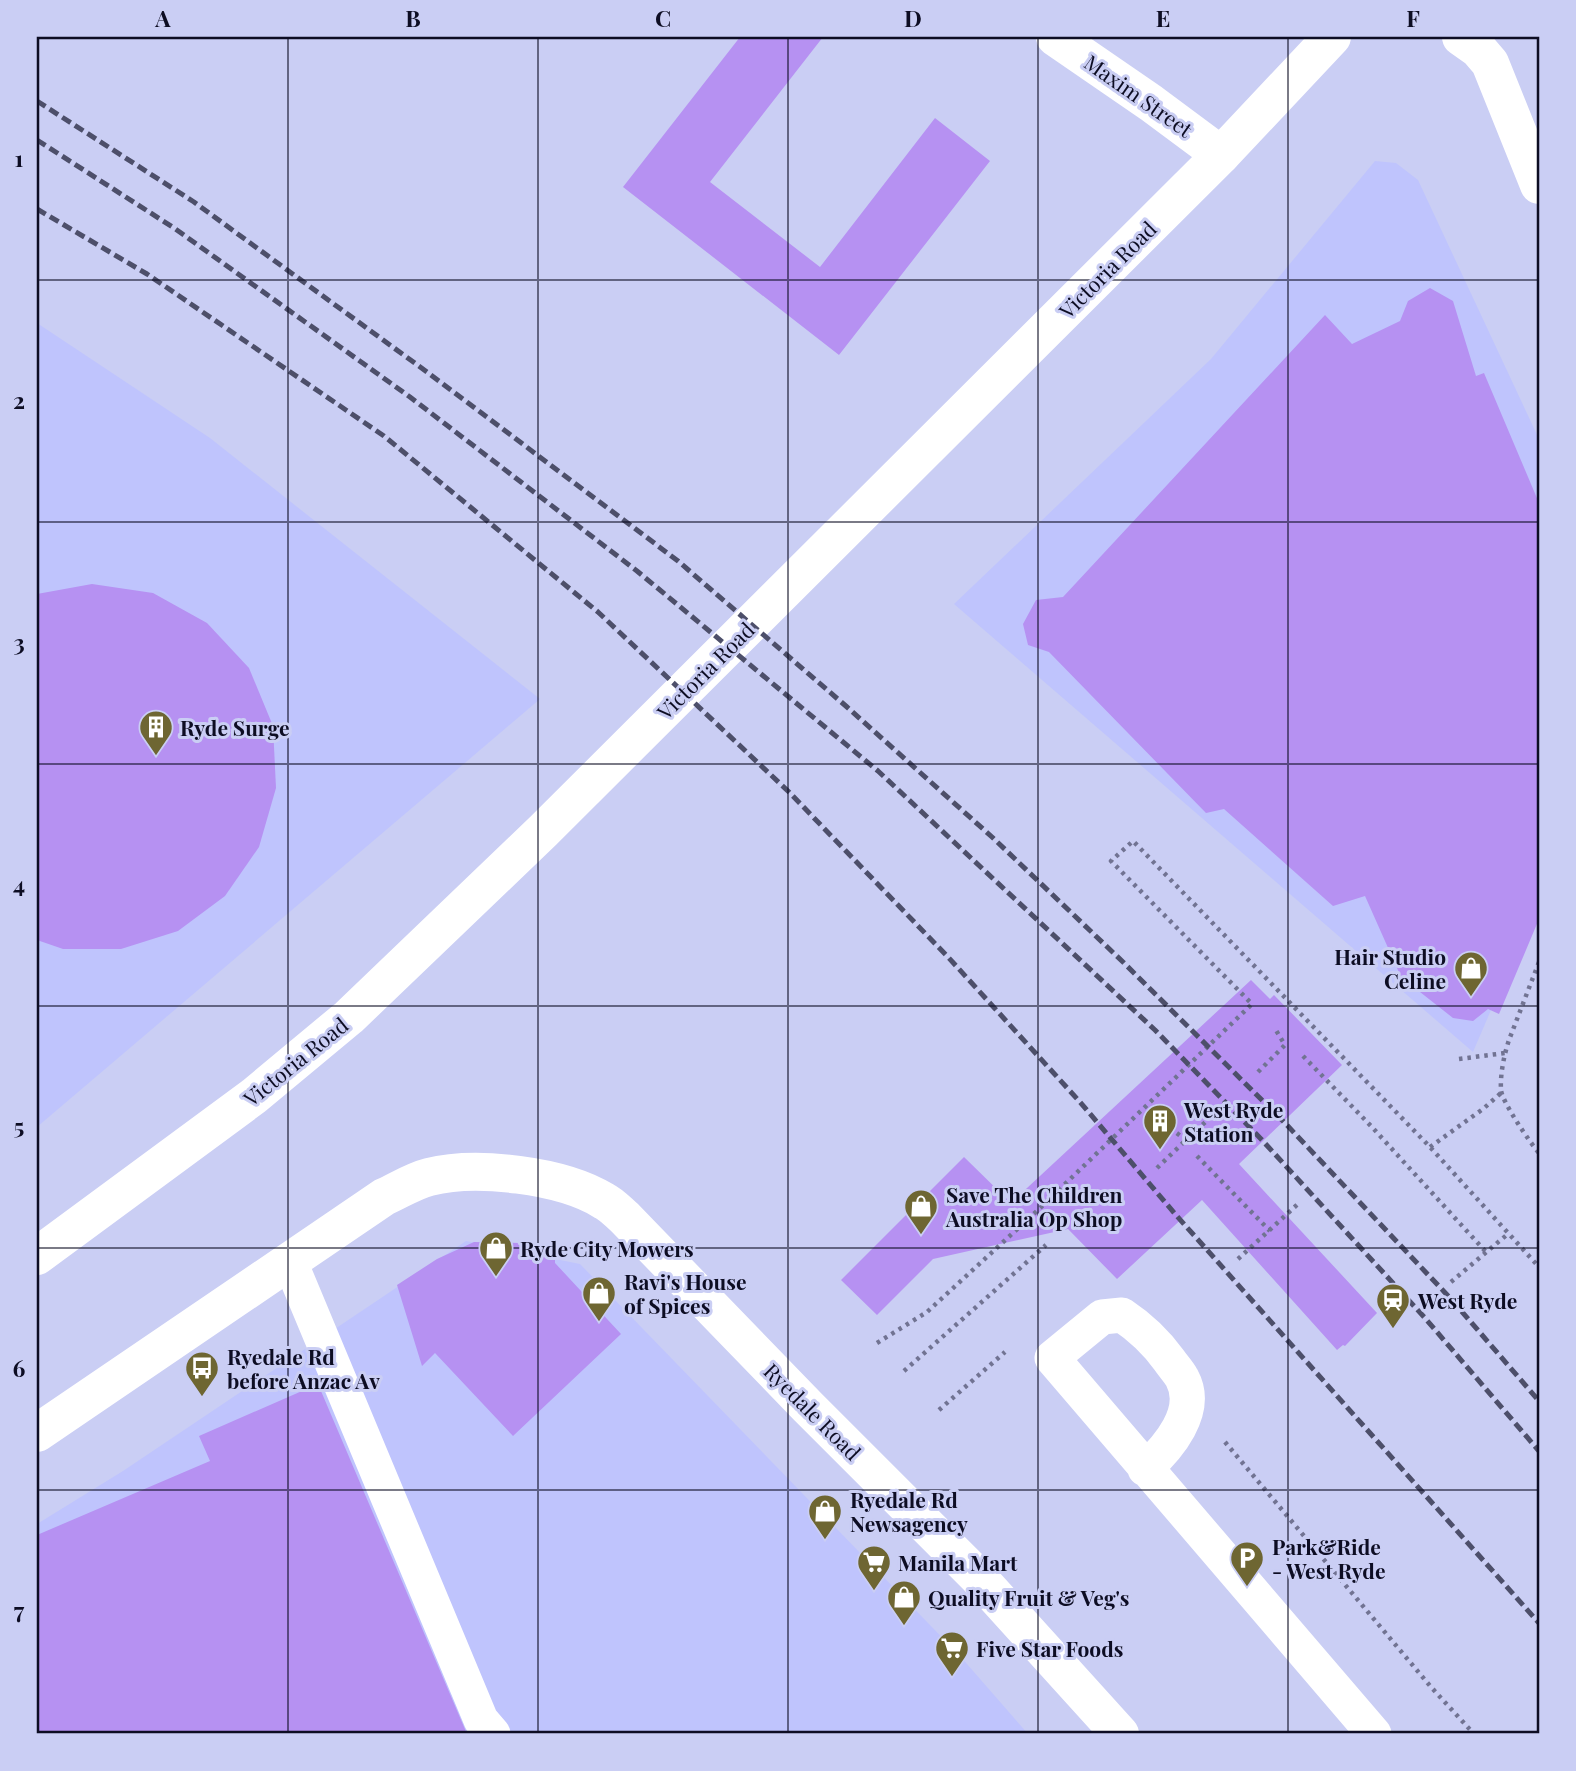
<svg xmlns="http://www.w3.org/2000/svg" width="1576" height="1771" font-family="'Playfair Display',serif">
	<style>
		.built { fill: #bfc4fd }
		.building { fill: #b691f2 }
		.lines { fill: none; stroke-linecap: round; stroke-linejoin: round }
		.path { stroke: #717392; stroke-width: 4.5; stroke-dasharray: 3.5 5; stroke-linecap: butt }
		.lane { stroke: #fff; stroke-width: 35 }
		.street { stroke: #fff; stroke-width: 38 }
		.secondary { stroke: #fff; stroke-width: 38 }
		.highway { stroke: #fff; stroke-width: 38 }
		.rail { stroke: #4d4f6a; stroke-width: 5; stroke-dasharray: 10 5; stroke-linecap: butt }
		.grid { fill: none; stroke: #0d0d23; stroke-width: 2; stroke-opacity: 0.55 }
		.labels { text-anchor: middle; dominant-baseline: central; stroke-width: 6; stroke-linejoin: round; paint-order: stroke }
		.street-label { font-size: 21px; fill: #0d0d23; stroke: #cacef4 }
		.poi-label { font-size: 21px; font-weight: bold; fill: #0d0d23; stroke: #cacef4; text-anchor: start }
		.neatline { fill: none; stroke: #0d0d23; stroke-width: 2.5 }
		.grid-label { font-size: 23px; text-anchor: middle; font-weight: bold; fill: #0d0d23 }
	</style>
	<rect width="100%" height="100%" fill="#cacef4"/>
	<!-- built -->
	<g class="built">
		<path d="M1375 161 1396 163 1418 180 1539 439V898L1473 1052 954 604 1211 359Z"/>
		<path d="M37 323 210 438 540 699 37 1127Z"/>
		<path d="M466 1241 580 1264 960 1656 1028 1734H37V1524L123 1471Z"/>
	</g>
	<!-- building -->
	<g class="building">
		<path d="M740 37H823L710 182 820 267 935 118 990 161 839 355 623 187Z"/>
		<path d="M1430 288 1453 301 1476 376 1484 373 1539 503V919L1499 1014 1488 1009 1473 1021 1453 1018 1401 977 1365 896 1333 906 1224 809 1206 813 1049 652 1028 645 1023 624 1036 600 1063 597 1325 315 1352 344 1400 321 1408 301Z"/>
		<path d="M92 584 153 593 207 623 249 668 273 726 276 788 259 847 225 896 178 931 121 949H63L37 940V594Z"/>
		<path d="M1251 980 1270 999 1274 995 1342 1065 1239 1164 1377 1313 1345 1346 1343 1345 1337 1350 1202 1200 1117 1279 1068 1229 933 1259 877 1315 841 1280 964 1157 1011 1203Z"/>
		<path d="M474 1242 523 1243 555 1258V1263L621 1334 513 1436 435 1353 422 1366 397 1285 437 1259Z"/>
		<path d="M318 1384 467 1734H37V1535L210 1461 199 1436Z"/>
	</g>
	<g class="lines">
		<!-- path -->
		<g class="path">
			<path d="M1539 962 1509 1040C1504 1055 1500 1075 1501 1090 1502 1102 1531 1144 1539 1153"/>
			<path d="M1303 1056 1371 1126 1486 1252"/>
			<path d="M1459 1059 1505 1053"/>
			<path d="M1258 1072 1285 1045 1274 1027"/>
			<path d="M1170 1128 1186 1140 1215 1113"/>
			<path d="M1430 1147 1483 1109 1501 1093"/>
			<path d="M1197 1156 1270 1231"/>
			<path d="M1157 1168 1186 1140"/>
			<path d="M1238 1259 1299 1203"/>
			<path d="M1451 1282 1509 1233"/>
			<path d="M877 1343 927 1312 1038 1210 1252 1004 1111 861 1133 841 1430 1147 1539 1267"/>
			<path d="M904 1371 1046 1245"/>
			<path d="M939 1410 1005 1352"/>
			<path d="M1225 1442 1431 1687 1474 1734"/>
		</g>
		<!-- lane -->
		<g class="lane">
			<path d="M290 1262 481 1720 493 1734"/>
			<path d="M1145 1469C1168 1448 1200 1411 1182 1378 1179 1372 1173 1366 1169 1360 1156 1342 1140 1327 1122 1315L1102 1317 1052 1358 1374 1734"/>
		</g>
		<!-- street -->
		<g class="street">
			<path d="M1055 37 1151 103 1221 155"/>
			<path d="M37 1433 384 1197C398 1191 413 1181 429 1177 476 1165 562 1175 604 1201 612 1205 618 1212 625 1218L808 1407 977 1576 1120 1734"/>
		</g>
		<!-- secondary -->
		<path class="secondary" d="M1461 37 1478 49 1490 63 1539 185"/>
		<!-- highway -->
		<path class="highway" d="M37 1256 254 1096 349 1017 543 831 1221 155 1332 37"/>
		<!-- rail -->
		<g class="rail">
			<path d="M37 101 194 202 427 372 678 561 847 707 992 837 1123 962 1284 1122 1451 1299 1539 1401"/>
			<path d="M37 140 174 228 410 397 637 571 878 771 1155 1030 1261 1139 1425 1318 1539 1451"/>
			<path d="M37 209 147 274 384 436 598 612 789 792 948 957 1080 1102 1176 1215 1539 1623"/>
		</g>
	</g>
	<!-- grid -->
	<path class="grid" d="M288 37V1734M538 37V1734M788 37V1734M1038 37V1734M1288 37V1734M37 280H1539M37 522H1539M37 764H1539M37 1006H1539M37 1248H1539M37 1490H1539"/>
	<!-- icons -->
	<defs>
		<g id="building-pin" transform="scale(1.75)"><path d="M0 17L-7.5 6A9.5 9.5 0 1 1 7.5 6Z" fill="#6e6632" stroke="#cacef4"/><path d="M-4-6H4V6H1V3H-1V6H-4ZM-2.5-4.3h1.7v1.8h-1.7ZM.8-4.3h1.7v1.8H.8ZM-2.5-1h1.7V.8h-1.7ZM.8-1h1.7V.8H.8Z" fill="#fff"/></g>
		<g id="shop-pin" transform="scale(1.75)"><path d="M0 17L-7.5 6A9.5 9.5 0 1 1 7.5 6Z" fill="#6e6632" stroke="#cacef4"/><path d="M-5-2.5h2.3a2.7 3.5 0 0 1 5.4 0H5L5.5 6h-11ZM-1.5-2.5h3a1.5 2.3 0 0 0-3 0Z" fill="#fff"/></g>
		<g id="station-pin" transform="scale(1.75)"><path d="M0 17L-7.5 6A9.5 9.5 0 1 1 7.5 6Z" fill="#6e6632" stroke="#cacef4"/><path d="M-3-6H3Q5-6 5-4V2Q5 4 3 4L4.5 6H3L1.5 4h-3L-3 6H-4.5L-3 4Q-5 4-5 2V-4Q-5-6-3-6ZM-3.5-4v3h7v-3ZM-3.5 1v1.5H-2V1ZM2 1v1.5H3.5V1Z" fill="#fff"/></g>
		<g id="bus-pin" transform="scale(1.75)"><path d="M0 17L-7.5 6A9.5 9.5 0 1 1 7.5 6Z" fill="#6e6632" stroke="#cacef4"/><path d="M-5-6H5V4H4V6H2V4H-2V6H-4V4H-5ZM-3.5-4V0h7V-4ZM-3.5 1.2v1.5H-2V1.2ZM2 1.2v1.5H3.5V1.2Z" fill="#fff"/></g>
		<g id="parking-pin" transform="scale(1.75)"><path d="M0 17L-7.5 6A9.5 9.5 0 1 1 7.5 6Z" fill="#6e6632" stroke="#cacef4"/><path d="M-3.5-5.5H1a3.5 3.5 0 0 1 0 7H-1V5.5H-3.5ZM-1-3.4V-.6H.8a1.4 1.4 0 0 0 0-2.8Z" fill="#fff"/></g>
		<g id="supermarket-pin" transform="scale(1.75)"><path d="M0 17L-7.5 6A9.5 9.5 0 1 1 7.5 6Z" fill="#6e6632" stroke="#cacef4"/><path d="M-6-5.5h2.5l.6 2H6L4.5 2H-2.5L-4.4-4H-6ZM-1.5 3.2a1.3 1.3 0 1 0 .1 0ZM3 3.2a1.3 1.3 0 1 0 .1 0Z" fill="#fff"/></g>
	</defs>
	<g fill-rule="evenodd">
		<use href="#building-pin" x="156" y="727"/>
		<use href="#shop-pin" x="1471" y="968"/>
		<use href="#building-pin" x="1160" y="1121"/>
		<use href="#shop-pin" x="921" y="1206"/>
		<use href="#shop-pin" x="496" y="1248"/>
		<use href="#shop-pin" x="599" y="1293"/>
		<use href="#station-pin" x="1393" y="1300"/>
		<use href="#bus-pin" x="202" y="1368"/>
		<use href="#shop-pin" x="825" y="1511"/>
		<use href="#parking-pin" x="1247" y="1558"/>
		<use href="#supermarket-pin" x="874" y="1562"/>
		<use href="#shop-pin" x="904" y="1597"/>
		<use href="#supermarket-pin" x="952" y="1648"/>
	</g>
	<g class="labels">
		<!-- street labels -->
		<g class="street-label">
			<text transform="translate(1139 95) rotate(35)">Maxim Street</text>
			<text transform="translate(1107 269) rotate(-45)">Victoria Road</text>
			<text transform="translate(705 670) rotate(-45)">Victoria Road</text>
			<text transform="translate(295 1061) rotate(-39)">Victoria Road</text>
			<text transform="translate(813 1411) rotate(45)">Ryedale Road</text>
		</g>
		<!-- poi labels -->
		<g class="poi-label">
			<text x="180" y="727">Ryde Surge</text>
			<text x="1446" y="956" text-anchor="end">Hair Studio<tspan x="1446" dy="24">Celine</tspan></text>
			<text x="1184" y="1109">West Ryde<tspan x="1184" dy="24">Station</tspan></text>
			<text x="946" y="1194">Save The Children<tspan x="946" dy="24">Australia Op Shop</tspan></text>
			<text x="520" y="1248">Ryde City Mowers</text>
			<text x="624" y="1281">Ravi's House<tspan x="624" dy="24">of Spices</tspan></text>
			<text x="1418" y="1300">West Ryde</text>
			<text x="227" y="1356">Ryedale Rd<tspan x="227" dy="24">before Anzac Av</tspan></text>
			<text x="850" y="1499">Ryedale Rd<tspan x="850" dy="24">Newsagency</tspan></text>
			<text x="1272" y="1546">Park&amp;Ride<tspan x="1272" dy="24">- West Ryde</tspan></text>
			<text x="898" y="1562">Manila Mart</text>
			<text x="928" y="1597">Quality Fruit &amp; Veg's</text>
			<text x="976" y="1648">Five Star Foods</text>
		</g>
	</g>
	<!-- border -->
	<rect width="1576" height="1771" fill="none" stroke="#cacef4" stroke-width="77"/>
	<rect x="38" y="38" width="1500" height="1694" class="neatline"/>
	<g class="grid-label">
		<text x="163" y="27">A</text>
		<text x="413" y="27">B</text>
		<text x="663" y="27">C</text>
		<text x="913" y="27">D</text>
		<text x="1163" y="27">E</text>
		<text x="1413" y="27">F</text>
		<text x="19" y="167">1</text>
		<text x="19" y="409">2</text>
		<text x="19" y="651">3</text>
		<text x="19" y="893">4</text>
		<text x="19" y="1135">5</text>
		<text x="19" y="1377">6</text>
		<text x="19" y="1619">7</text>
	</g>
</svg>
